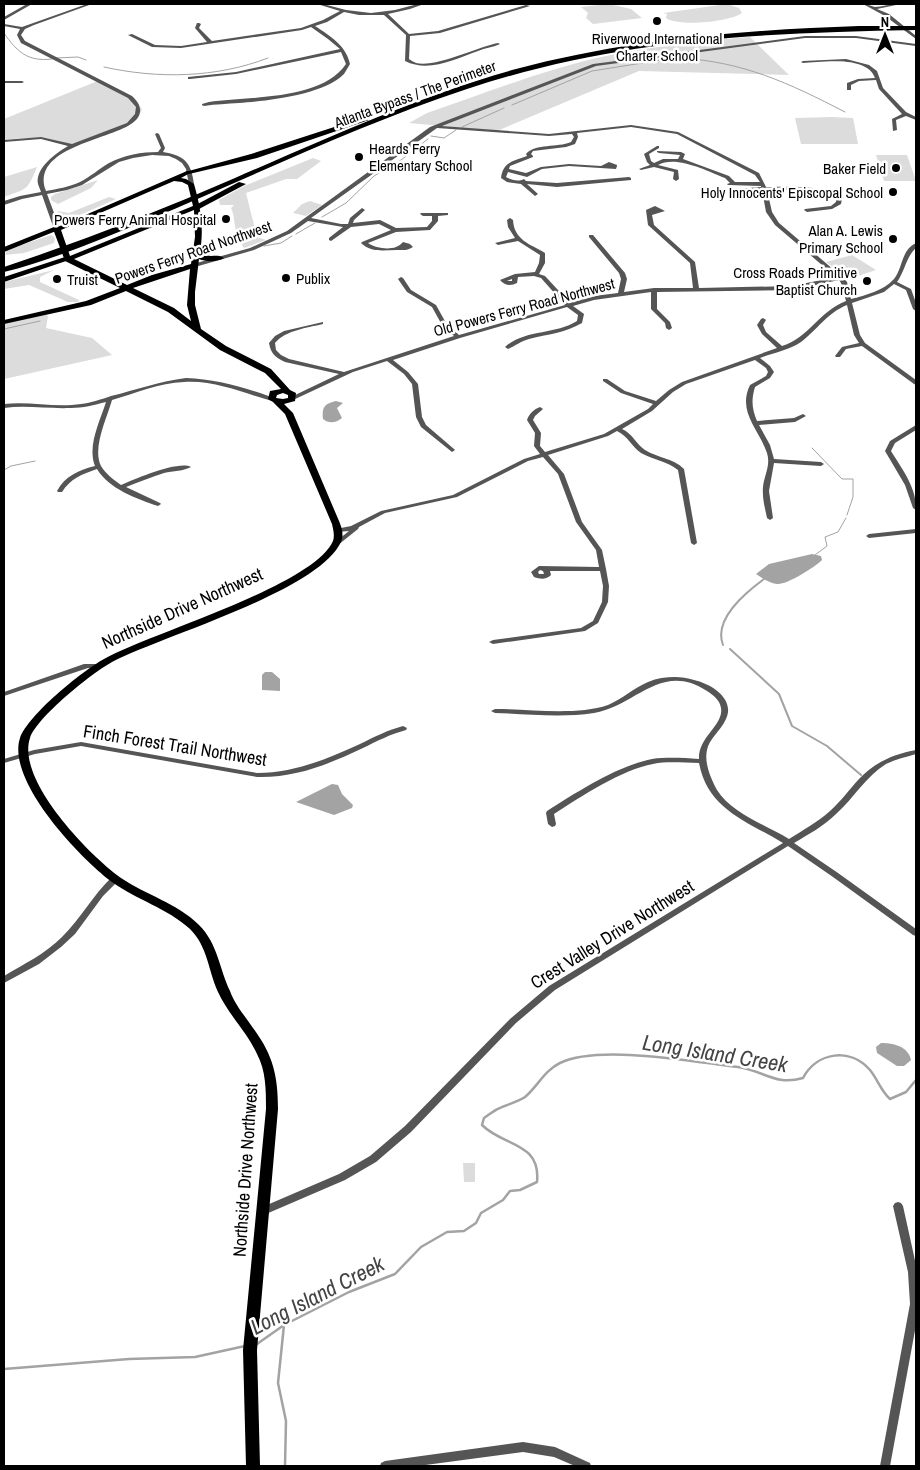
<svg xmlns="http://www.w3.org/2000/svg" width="920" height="1470" font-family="'Archivo Narrow',sans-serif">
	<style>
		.green { fill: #dcdcdc }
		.water { fill: #a3a3a3 }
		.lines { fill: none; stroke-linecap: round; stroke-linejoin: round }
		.stream-far2 { stroke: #a3a3a3; stroke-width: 1 }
		.stream-far1 { stroke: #a3a3a3; stroke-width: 2 }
		.stream { stroke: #a3a3a3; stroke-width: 2.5 }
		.minor { fill: #555; fill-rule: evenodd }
		.major { fill: #000; fill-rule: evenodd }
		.highway { fill: #000; fill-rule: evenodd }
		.poi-dot { fill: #000; stroke: #fff; stroke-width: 2 }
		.labels { text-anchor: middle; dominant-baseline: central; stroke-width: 5; stroke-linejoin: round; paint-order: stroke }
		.far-poi-label { font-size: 15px; fill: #000; stroke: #fff; text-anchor: end }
		.far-street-label { font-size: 15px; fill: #000; stroke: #fff }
		.street-label { font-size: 18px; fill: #000; stroke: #fff }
		.near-water-label { font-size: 22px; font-style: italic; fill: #444; stroke: #fff }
	</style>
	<rect width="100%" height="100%" fill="#fff"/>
	<!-- green -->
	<g class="green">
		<path d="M609 4 631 9 642 18 593 24 586 18 588 13 581 7Z"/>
		<path d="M727 4 739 8 742 13C730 22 678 27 666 18L667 14 663 13Z"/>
		<path d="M750 37 789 75 639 71 497 131 409 123 427 113C486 93 545 69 606 56 653 46 702 41 750 37Z"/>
		<path d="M100 80 138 102 142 110C130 131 94 137 73 146 49 136 29 137 4 140V119Z"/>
		<path d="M832 117 853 118 858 144H801L795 118Z"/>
		<path d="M876 155H907L916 181H884Z"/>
		<path d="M313 158 321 161 297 179H286L246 193 257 237 266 240 244 248 242 245 243 242C233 235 236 218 231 208L234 205H220L219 200 244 186Z"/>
		<path d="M37 167C27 191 28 188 4 197V177Z"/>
		<path d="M98 180 91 188 58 204 51 200V197L55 194Z"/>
		<path d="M109 197 116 199 64 222H59L56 218 58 211 69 213Z"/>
		<path d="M310 201 322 205 306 216 293 213 302 204Z"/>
		<path d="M51 235 55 238 54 243 24 253 5 255 7 250Z"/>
		<path d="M852 255 876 270 849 279 826 262Z"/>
		<path d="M54 270 40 277V282L79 300 78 302H68L29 285 4 289V282Z"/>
		<path d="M46 315 48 316 46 328 92 338 112 355 4 379V323Z"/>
		<path d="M463 1163H475V1182H464Z"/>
	</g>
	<!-- water -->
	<g class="water">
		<path d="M336 401 343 403 337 408 342 418C336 423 329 424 323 419 322 407 324 404 336 401Z"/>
		<path d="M812 554 821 556 822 560C815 567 787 585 777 584 769 583 762 578 756 574L769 564Z"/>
		<path d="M265 672H272L280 679V691L262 690V675Z"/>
		<path d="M332 784 338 785 342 794 353 805 352 808 334 815 296 802Z"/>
		<path d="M881 1043C893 1043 908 1046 911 1060L904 1066H897L877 1053 876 1047Z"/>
	</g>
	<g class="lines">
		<!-- stream-far2 -->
		<g class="stream-far2">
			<path d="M4 33C17 52 28 62 52 59"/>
			<path d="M56 58 78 57 86 60"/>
			<path d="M678 58C742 61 789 83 845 112"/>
			<path d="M104 67C158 79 216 78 268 58"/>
			<path d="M512 105 592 71 674 58"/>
			<path d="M462 127 504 108"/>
			<path d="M431 136 444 138 456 130"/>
			<path d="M322 217 346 203 374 176 401 160 428 139"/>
			<path d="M296 234 315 223"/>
			<path d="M264 246 281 243 292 236"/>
			<path d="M4 329 40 321"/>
			<path d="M812 448 842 479H853V497L847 515"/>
			<path d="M4 470 11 466 35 461"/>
			<path d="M815 555 827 546 825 537 838 532 846 518"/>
		</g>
		<!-- stream-far1 -->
		<g class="stream-far1">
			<path d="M723 645C713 619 745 593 764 579"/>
			<path d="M730 649 779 694 792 726 827 746 861 775"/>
		</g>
		<!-- stream -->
		<g class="stream">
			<path d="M284 1325 278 1383 286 1421 285 1466"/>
			<path d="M257 1344 284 1325 349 1292 395 1274 421 1247 447 1232 464 1231 476 1223 481 1213 503 1200 510 1191 520 1190 537 1182C541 1142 504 1147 482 1125L484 1118C489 1115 494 1110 500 1108 508 1104 518 1102 525 1097 537 1087 545 1070 560 1063 599 1044 694 1062 738 1067 765 1071 775 1086 803 1078 817 1052 850 1047 870 1070 878 1080 881 1091 890 1099L906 1092 916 1080"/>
			<path d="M4 1369 129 1359 195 1357 245 1346"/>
		</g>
		<!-- minor -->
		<g class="minor">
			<path d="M27 4H32L4 20V17Z"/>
			<path d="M87 4H92L34 25 25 29 21 35 25 41 132 96C142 105 144 116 131 124 108 140 30 148 46 191 57 189 69 187 80 182 90 177 99 169 109 163 124 155 142 152 158 152L161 148 155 134 157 133 159 134 165 148 163 152C185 156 191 162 194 184L189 185 186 169 182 163 176 159 169 156 152 155 133 158 119 162 82 185 67 190 47 194 60 229 57 231 54 229 42 195 22 199 4 205V201L20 196 41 192C40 189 39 187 38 184 35 168 56 153 68 146L41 139 4 142V140L41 137 72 144 127 123 135 114 136 107 128 98 21 43 17 35 20 29 4 26V24L22 27Z"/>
			<path d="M317 4H323L346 10 371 13 395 10 418 4H424L410 9 388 14 409 34 438 31 526 5 530 6 440 33 410 36 409 59C410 60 416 63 416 63 435 68 477 47 498 43L500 44C494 47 485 48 478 51 455 59 429 73 405 61L406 35 384 15H359L344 12 327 22 315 26C330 36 346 45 350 64 348 67 346 71 344 74 323 95 267 101 239 103 227 104 216 104 204 106L202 105V104L209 102C248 96 321 101 346 64L341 52 236 74 190 79H188V77L236 72 340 49 328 39 311 27 302 30 181 48 152 47 128 35 132 34 155 45 181 46 207 42 195 28 197 23H199L201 24 199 28 212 41 301 28 323 20 340 11Z"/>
			<path d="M863 4C868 4 870 6 875 7 882 7 889 4 896 4V5L877 9 889 14 916 36V39L885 16Z"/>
			<path d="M805 36H856L916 44V46L856 38H805L596 66 442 126 549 134 631 125 678 132 759 173 766 187C788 187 825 184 842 199L841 204 832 209 807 212 804 210 805 209 831 206 836 202V200C819 188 787 190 767 190L772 212 779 223 841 276 843 277 847 282 851 299C866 295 883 291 894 279 903 268 901 250 916 243V248C906 257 905 271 897 282L911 289 916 303V311L913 309 906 290 894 284 884 292 852 303 860 335 865 343 916 380V385L914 384 862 346 846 349 840 357H836L835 356 842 347 859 343 854 335 847 305C827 313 817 330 801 342 789 350 773 353 760 358L770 366 774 372 770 378 755 387C751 400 752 409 757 421L794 418 803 414 806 416 795 422 759 425 770 445 774 459 821 462 824 464 821 466 774 463 769 491 773 518 770 520 767 518C765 508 762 498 763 487 764 476 771 465 767 453 759 429 737 412 750 385L766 376 768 372 766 368 755 360 686 384 673 392 652 411 622 429C632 433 636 444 645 450 658 458 673 458 684 469L697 543 694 545 691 543 678 470C667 461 653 460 641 453 632 447 628 436 617 431L608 436 548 455 564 474 582 522 602 550 606 569 609 586 608 602 598 623 585 631 493 644 489 642 493 640 581 628 593 621 602 602 603 586 600 571H550L551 575C546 580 540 579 534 577L531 572 539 566 599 567 596 550 576 522 558 474 543 457 528 461 457 497 385 513 359 527 358 529 338 545H334L333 544 334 543 349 531 338 532 335 530 336 529 351 526 381 511 453 495 524 459 540 454 534 446 535 433 527 420C529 414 534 409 540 407L543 409 535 416 533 420 541 433 540 446 545 452 604 434 648 409 653 404 621 393 603 381V379H607L625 391 656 401 669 390 682 382 777 348 762 334 757 325 761 319 763 318 766 320 763 325 766 332 782 346C810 337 818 312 846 301L841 283 839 280 792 290 657 292V309L670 322 672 328 669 330 666 328 665 323 651 309V292L594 300 573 306 584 314 582 323C565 333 548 334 529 339 521 341 515 346 508 349L505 347C525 329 555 335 577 321L578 315 567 307 460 338 393 360 408 372 418 384 422 417 426 425 454 449 455 450 452 452 421 427 416 417 412 384 404 374 387 361 353 372 293 400 290 398 291 397 339 374 285 362C275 357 271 354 269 343L275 336 284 331 323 322V324C307 328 286 330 275 343L276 350 281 355 289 359 344 372 454 336 442 325 432 307 407 292 398 279 401 277 403 278 411 290 436 305 446 323 459 335 565 305 541 278 534 276 518 277 517 283C511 286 505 286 500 280L515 274 535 272 539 263 540 255 518 241 498 245 495 243 515 238 508 227 507 220 510 218 513 220C514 240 530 244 545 253V263L539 274 545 276 570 303 594 296 618 293 621 279 619 273 589 237V235H593L625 273 627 279 624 292 654 288H693L690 263 648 225 646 210 655 206 665 211 652 215 654 225 695 262 699 288 792 286 836 277 775 225 766 212 762 190 736 193 733 191 736 189 761 187V186L728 185 727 184 730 183 725 178C707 171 676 155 658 165L678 170 679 179 676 181 673 179 674 172 654 167 641 170 639 169 650 165 647 162 644 154 657 146H659V148L649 154 651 161 654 163 663 159H678L680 155 659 153 657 152V151L681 152 685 154 683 159 729 176 735 182H760L755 175 677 134 631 127 577 133 578 137 575 144 566 147 533 151 531 154 533 156V157L510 166 509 169 526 173 541 167 569 164 601 166 609 162 617 165V166L616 169 569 166 542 169 527 177 508 172 506 177C511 180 518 182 524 179L526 181 557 183 629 177 631 178V180L557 187 527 184 538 194 535 196 521 184 507 182 501 178C503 162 513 161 527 156L526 154C536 143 557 148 571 142L574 137 572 134 549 136 437 128 311 218 341 224H348L350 218 362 208 365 210 354 220 353 223 380 220 396 228 427 227 432 221V216H423L420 214 421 213H448V215L438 216V221L430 230 396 232 368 243C375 248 388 250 396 247 399 246 401 244 403 242L410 244 413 247C407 251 404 250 397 250 384 250 371 253 361 243L362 242 391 230 379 224 351 227 331 241 329 240V238L343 227 308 221 291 233 254 250 195 267 192 265 193 264 250 248 287 231 430 127 593 64ZM512 279V281H507ZM540 570 543 571 544 574H539L538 572Z"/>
			<path d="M846 59 869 65 877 71 883 88 906 112 916 117V120L906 116 896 120 897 130 893 131 892 119 902 114 879 89 876 80 859 81 851 85V90H847V83L858 79 875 78C867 55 822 62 803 63L801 62 803 61Z"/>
			<path d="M4 81H22L24 82 22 83H4Z"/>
			<path d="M186 378C210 379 233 384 257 392 263 394 270 396 275 399L272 401C243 393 215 380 184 382 159 383 136 393 112 400 107 418 92 448 101 466 106 474 114 480 121 485 135 479 179 460 191 467 184 471 173 471 164 473 151 477 139 482 126 487L160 503 161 504 158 506C137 499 109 489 97 469 82 474 70 479 62 492H58L57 491C65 476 79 470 95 466 87 446 100 421 106 402 94 405 83 408 71 408 48 409 26 405 4 408V404C30 401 55 408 81 404 91 403 102 399 111 396 136 390 160 381 186 378Z"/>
			<path d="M916 425V430L895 443 891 451C902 469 917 488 916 510L913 508 905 485 885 451 890 441Z"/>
			<path d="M916 529V533L869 538 866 536 869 534Z"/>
			<path d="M84 664H100L104 666 100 668H88L4 696V692Z"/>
			<path d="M675 677C681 677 688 678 694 680 712 684 737 700 725 721 720 731 709 739 707 750 704 763 711 779 717 790 731 813 766 825 789 839 803 830 818 822 830 811 841 801 849 790 859 779 875 762 894 754 916 750V754C906 757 896 759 886 764 866 776 854 798 836 814 824 826 809 834 794 843L838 873 916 929V936L913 935 833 877 788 846 555 990 516 1023 411 1132 376 1162 345 1180 266 1214 263 1215 260 1214 258 1211 260 1208 339 1174 370 1156 405 1126 510 1019 549 986 783 843C747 821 708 810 699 763 684 763 668 761 653 764 623 769 580 797 554 814L556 824 555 826 552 827 548 824 546 813 547 811C577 792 617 766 652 759 667 757 683 758 699 759 698 737 724 725 721 708 720 700 713 695 707 691 661 661 636 706 594 713 561 718 528 714 495 713L491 711 495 709C529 709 576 716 608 705 622 699 634 688 648 682 657 678 666 677 675 677Z"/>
			<path d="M403 726 407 728 406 730C391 734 377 741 363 748 329 764 296 778 257 777L81 746 35 754 4 763V759L34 750 81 742 257 773C294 773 327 759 360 744 374 737 388 730 403 726Z"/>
			<path d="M115 876 118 877 119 879 118 881 103 896 75 934 61 947 39 964 4 983V976C24 964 45 954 62 937 81 918 93 895 112 877Z"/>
			<path d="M898 1202 901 1203 903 1206 916 1265V1325L890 1466H880L910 1304 908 1272 893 1206 895 1203Z"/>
			<path d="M523 1442 555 1447 590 1463 591 1466H575L554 1457 523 1452 418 1466H380L381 1463 385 1461Z"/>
		</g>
		<!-- major -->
		<path class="major" d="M187 171 192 172 181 178 186 179 194 184C201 209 204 227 200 253 210 259 217 253 224 258 218 262 206 262 199 259L195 292V305L201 329 226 346 271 369 290 390 296 393 295 401 284 404 293 413 339 521C342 528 344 535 341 542 317 592 164 635 112 662 92 673 37 717 30 738 16 780 89 855 121 878 146 895 177 903 199 925 218 944 219 968 230 991 235 1005 245 1016 253 1028 273 1055 278 1076 278 1109L257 1350 260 1466H246L243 1350 266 1109C266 1090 266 1071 257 1054 247 1032 228 1014 218 992 208 970 208 947 190 929 167 908 137 900 112 882 81 859 6 781 20 738 28 715 82 671 104 659 151 633 313 586 333 541 335 535 333 529 332 524L285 414 273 402 268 399 270 391 281 389 265 373 220 350 168 312 126 291 91 305 4 324V320L86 301 120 288 65 261 53 229ZM174 181 182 182 188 185 193 206 70 256 61 230ZM194 210 195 237 191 264 152 275 127 285 74 259ZM190 269 187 305 191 321 174 308 133 288ZM283 393 288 395V398L283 399 276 398 277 395Z"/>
		<!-- highway -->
		<g class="highway">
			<path d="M859 26H916V30C759 33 618 39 467 89 358 125 254 176 148 220 101 239 53 260 4 272V267C82 241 159 211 235 178 327 138 419 96 516 69 628 39 743 30 859 26Z"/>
			<path d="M362 118 369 120 257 158 189 174 185 172 251 154Z"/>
			<path d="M239 182 246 184 199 209 192 207Z"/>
			<path d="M54 227 61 229 4 252V247Z"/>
			<path d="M65 257 72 259 4 282V277Z"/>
		</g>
	</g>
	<!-- markers -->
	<g class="poi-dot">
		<circle cx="657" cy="21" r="5"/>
		<circle cx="359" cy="157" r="5"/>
		<circle cx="896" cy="168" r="5"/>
		<circle cx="893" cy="192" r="5"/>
		<circle cx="226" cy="219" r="5"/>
		<circle cx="893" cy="239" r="5"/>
		<circle cx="286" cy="278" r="5"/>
		<circle cx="57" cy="279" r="5"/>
		<circle cx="867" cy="281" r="5"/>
	</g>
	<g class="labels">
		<!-- far-poi labels -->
		<g class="far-poi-label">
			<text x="657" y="38" text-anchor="middle">Riverwood International<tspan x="657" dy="17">Charter School</tspan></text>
			<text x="369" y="148" text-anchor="start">Heards Ferry<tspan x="369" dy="17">Elementary School</tspan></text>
			<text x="886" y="168">Baker Field</text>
			<text x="883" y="192">Holy Innocents' Episcopal School</text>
			<text x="216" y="219">Powers Ferry Animal Hospital</text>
			<text x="883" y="230">Alan A. Lewis<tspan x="883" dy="17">Primary School</tspan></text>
			<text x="857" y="272">Cross Roads Primitive<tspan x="857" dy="17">Baptist Church</tspan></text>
			<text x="296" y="278" text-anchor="start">Publix</text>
			<text x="67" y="279" text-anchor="start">Truist</text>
		</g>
		<!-- far-street labels -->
		<g class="far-street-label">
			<text transform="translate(415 94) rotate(-20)">Atlanta Bypass / The Perimeter</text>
			<text transform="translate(193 252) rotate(-19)">Powers Ferry Road Northwest</text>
			<text transform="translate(524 307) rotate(-15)">Old Powers Ferry Road Northwest</text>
		</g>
		<!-- street labels -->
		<g class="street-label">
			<text transform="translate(182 608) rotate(-24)">Northside Drive Northwest</text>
			<text transform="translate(175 745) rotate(9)">Finch Forest Trail Northwest</text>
			<text transform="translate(612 934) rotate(-32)">Crest Valley Drive Northwest</text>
			<text transform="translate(245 1170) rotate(-86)">Northside Drive Northwest</text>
		</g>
		<!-- near-water labels -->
		<g class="near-water-label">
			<text transform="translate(715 1053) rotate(9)">Long Island Creek</text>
			<text transform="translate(317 1295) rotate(-27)">Long Island Creek</text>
		</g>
	</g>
	<!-- border -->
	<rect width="920" height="1470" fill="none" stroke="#000000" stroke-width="10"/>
	<!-- north arrow -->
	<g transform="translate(885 35)" stroke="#ffffff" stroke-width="4" paint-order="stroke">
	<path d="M0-4L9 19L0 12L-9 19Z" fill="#000000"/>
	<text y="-8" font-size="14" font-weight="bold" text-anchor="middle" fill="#000000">N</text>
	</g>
</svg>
